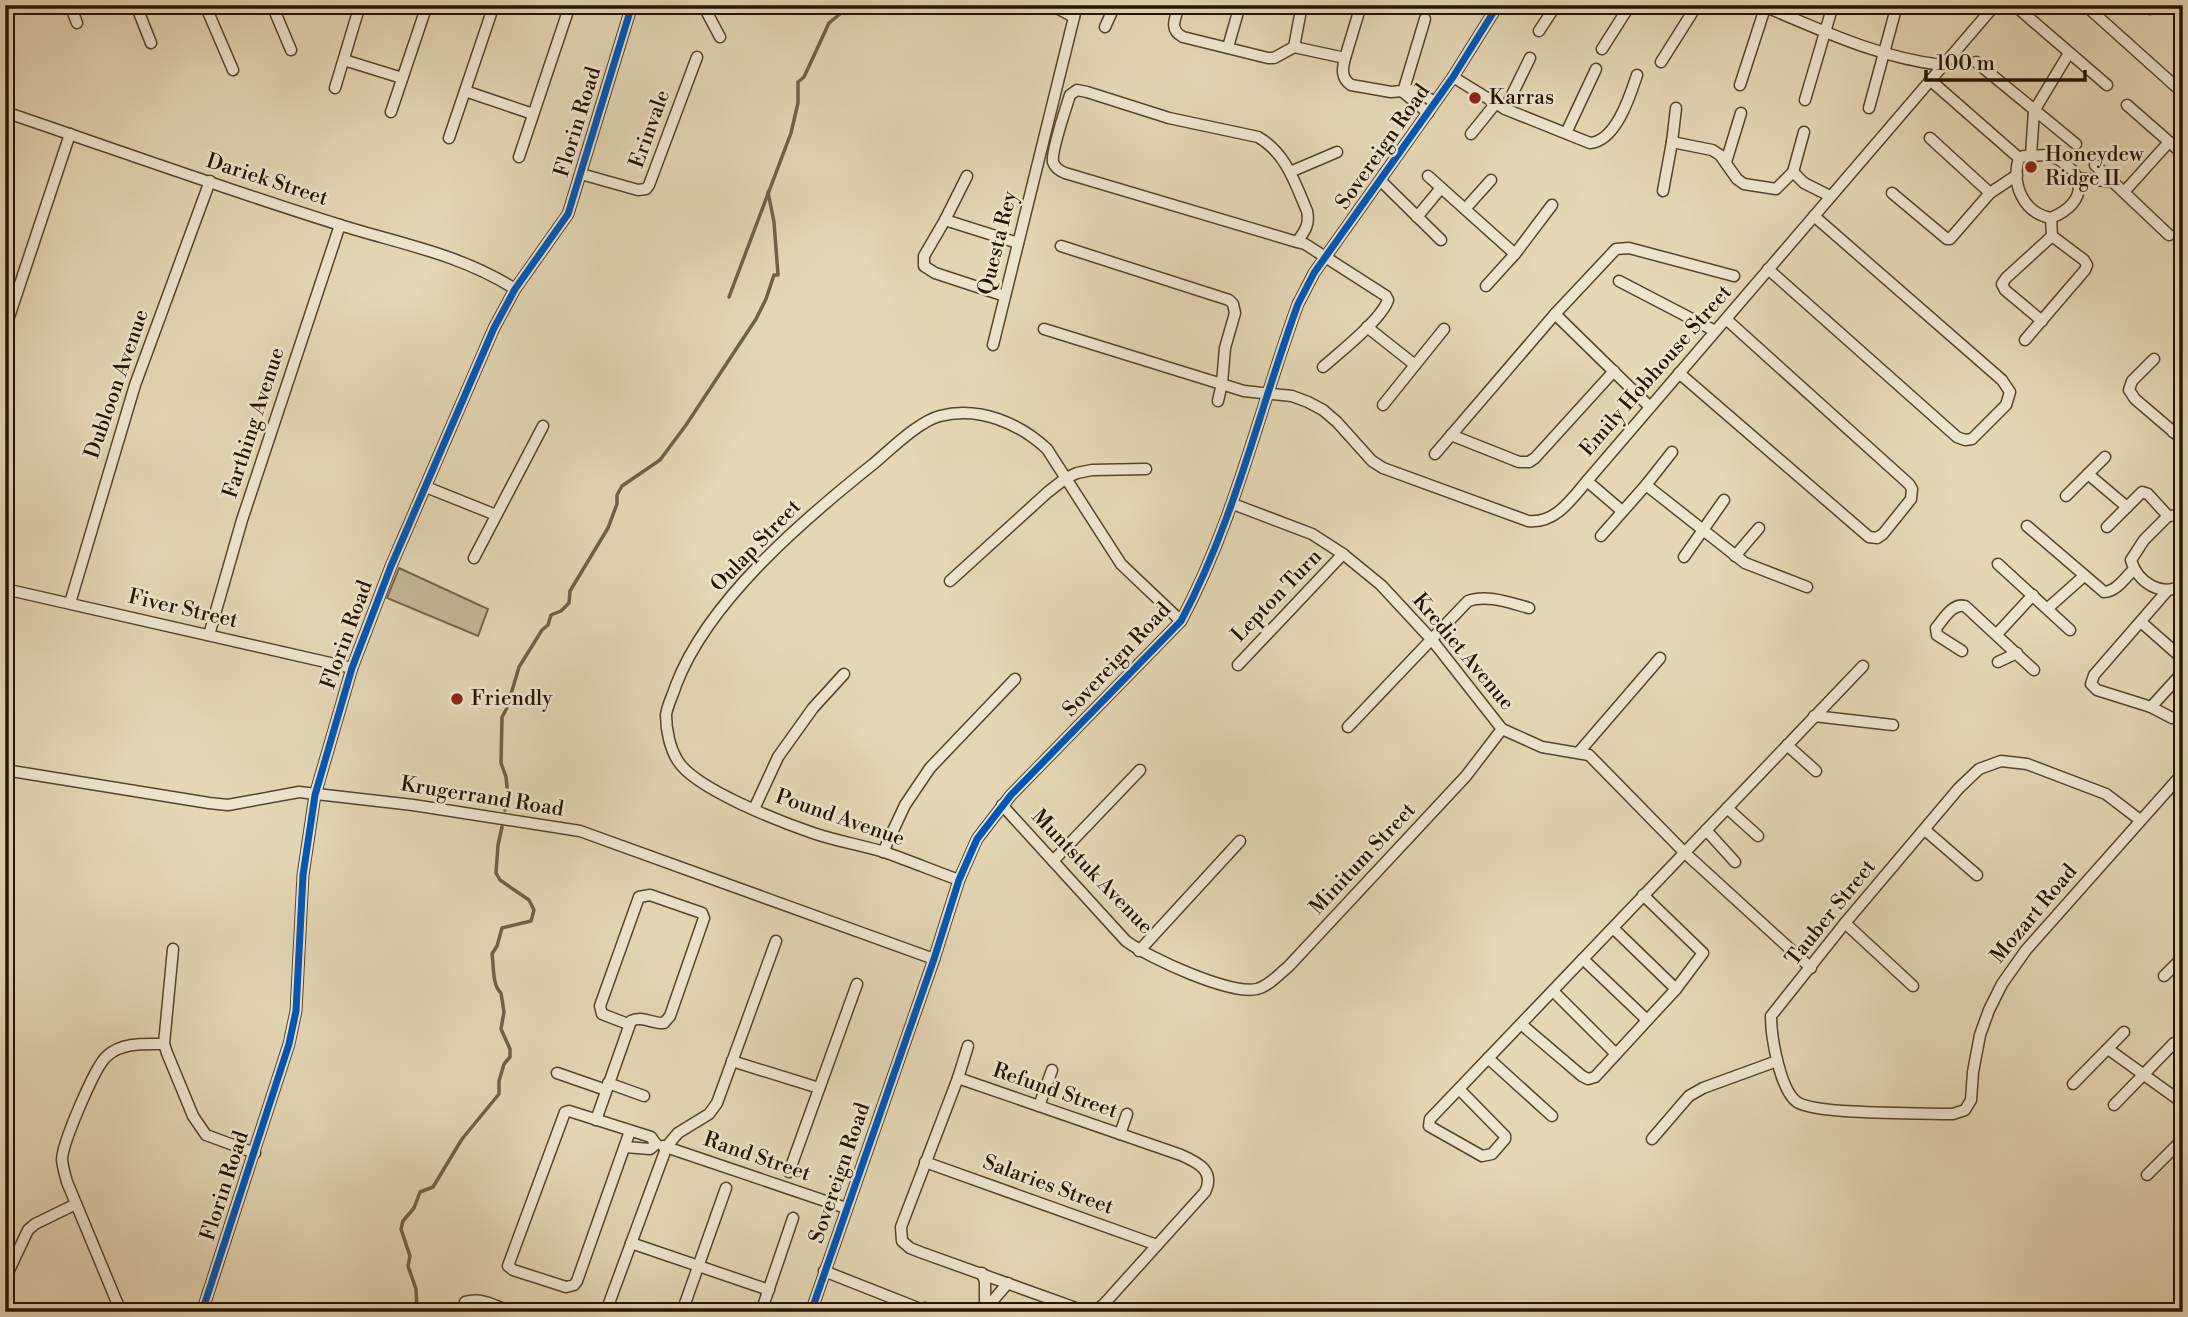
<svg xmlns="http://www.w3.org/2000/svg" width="2188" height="1317" font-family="'Libre Bodoni',serif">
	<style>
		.green { fill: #c5b696; stroke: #76644b; stroke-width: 2 }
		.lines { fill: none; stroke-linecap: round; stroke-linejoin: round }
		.stream { stroke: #726047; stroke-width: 3.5 }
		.street-casing { stroke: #56442d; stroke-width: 13 }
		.street { stroke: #eee5cf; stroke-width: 10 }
		.cycleway-casing { stroke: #eee5cf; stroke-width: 11 }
		.cycleway { stroke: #0057b8; stroke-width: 7 }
		.poi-dot { fill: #8f2418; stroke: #eee5cf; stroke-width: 2.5 }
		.labels { text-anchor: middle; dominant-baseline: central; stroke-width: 5; stroke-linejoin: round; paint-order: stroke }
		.poi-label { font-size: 21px; fill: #261300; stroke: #eee5cf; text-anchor: start }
		.street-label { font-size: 21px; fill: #261300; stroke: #eee5cf }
	</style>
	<rect width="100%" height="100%" fill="#e5d7b5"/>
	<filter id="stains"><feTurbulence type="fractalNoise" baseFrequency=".00286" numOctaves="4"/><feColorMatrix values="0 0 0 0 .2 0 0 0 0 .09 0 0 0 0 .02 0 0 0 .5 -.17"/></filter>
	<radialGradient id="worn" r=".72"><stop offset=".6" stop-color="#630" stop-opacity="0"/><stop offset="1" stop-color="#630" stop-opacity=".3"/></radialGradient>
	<!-- green -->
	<path class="green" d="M399 568 488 609 478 636 387 598Z"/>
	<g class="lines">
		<!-- stream -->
		<g class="stream">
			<path d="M729 297 791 133 798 103V82L804 77 829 23 851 5"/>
			<path d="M505 810 508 796 506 777 501 763 502 717 507 708 519 667 542 630 548 625 551 615 561 611 569 603 570 591 608 528 617 504V495L622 486 660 460 686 425 756 319 766 299 774 275H778L774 222 768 192"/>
			<path d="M417 1312 416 1289 408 1266 410 1256 401 1229 403 1221 414 1208 420 1192 433 1187 462 1139 499 1094V1081L504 1064 510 1057V1049L501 1029 504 1012 501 993C492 985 494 966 492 954L497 946 502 928 531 921 534 910 529 900 500 880 496 873 498 845 502 827"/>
		</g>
		<!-- street casing -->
		<g class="street-casing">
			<g id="street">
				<path d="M70 5 77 23"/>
				<path d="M136 5 151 43"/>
				<path d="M205 5 233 70"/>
				<path d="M272 5 291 50"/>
				<path d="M703 5 720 37"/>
				<path d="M1162 5 1178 9C1174 21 1170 30 1183 37L1268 58H1274L1294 47 1345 58C1342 69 1341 78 1351 85L1391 92 1414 90 1435 102"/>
				<path d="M2085 5 2183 93"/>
				<path d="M2146 5 2150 9"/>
				<path d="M1055 7 1074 17"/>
				<path d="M1766 7C1823 31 1880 58 1942 65"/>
				<path d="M2020 10 2107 85"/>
				<path d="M1105 27 1115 5"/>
				<path d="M1539 31 1556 5"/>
				<path d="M1228 47 1240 5"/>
				<path d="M1294 47 1302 5"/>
				<path d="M1602 49 1630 5"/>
				<path d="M1345 58 1361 5"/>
				<path d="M344 60 402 78"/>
				<path d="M1661 62 1697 5"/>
				<path d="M1976 62 2076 144"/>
				<path d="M1453 77 1505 109 1590 143C1616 141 1630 96 1637 75"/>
				<path d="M1930 80 2019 158"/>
				<path d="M1740 85 1766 5"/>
				<path d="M335 88 360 5"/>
				<path d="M465 91 533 114"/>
				<path d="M1403 92 1425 19"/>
				<path d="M1403 92 1428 113"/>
				<path d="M1805 100 1833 5"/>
				<path d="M2127 105 2183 154"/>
				<path d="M1869 108 1897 5"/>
				<path d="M1505 109 1530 58"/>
				<path d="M5 112C117 150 228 190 340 225 401 244 460 254 515 289"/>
				<path d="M391 112 427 5"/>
				<path d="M1566 133 1596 69"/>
				<path d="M1471 134 1496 103"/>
				<path d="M449 138 494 5"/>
				<path d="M1930 138 1990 193"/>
				<path d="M1672 142 1712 150 1720 155 1737 179 1744 184 1776 189 1793 172 1804 183 1830 196"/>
				<path d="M2031 155 2034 111 2069 53"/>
				<path d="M2049 155C2087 170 2090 202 2051 218 2023 213 2011 184 2019 158L2024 156Z"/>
				<path d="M519 157 570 5"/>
				<path d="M1726 162 1741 113"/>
				<path d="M2095 165 2169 235"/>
				<path d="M1290 172 1337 152"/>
				<path d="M1793 172 1804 132"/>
				<path d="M581 174 638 190 646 189 649 185 697 57"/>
				<path d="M967 176 945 220 924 256V266L935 273 1005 296"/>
				<path d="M1428 176 1515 254"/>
				<path d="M2079 178 2113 182"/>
				<path d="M1381 181 1441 240"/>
				<path d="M1663 191 1672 142 1676 108"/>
				<path d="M2124 192 2169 142"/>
				<path d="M1892 193 1947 239H1950L1990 193 2017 175"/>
				<path d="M1465 209 1491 180"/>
				<path d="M1417 217 1441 188"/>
				<path d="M945 220 1018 243"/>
				<path d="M1297 242C1305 231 1310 224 1307 211 1295 183 1286 153 1258 137L1169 118 1087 92 1077 90 1070 95C1066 108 1051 151 1053 162 1055 168 1060 171 1065 173L1297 242 1305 244 1386 296 1388 300C1381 320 1340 352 1323 367"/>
				<path d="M1061 246 1229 300 1233 304 1235 313 1225 348 1222 383 1218 401"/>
				<path d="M1768 269 1957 437 1965 440 1972 439 2006 405 2010 392 2002 380 1814 216"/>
				<path d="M1619 281 1715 331"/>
				<path d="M1486 286 1515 254 1552 205"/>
				<path d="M1555 314 1650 407"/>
				<path d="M2042 321 2005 290 2002 284 2006 278 2052 236"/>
				<path d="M1367 327 1415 365"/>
				<path d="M5 329 70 134"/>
				<path d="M1044 329 1244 391 1292 396 1308 402 1323 410 1337 422 1372 461 1383 468 1528 521C1555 524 1571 500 1587 481L1995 5"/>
				<path d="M2025 340 2085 270 2087 265 2084 260 2052 236 2051 218"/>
				<path d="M993 345 1077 5"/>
				<path d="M2154 359 2132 381 2129 390 2135 399 2183 440"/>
				<path d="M1679 373 1869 537 1877 538 1883 534 1911 499 1912 489 1909 484 1726 319"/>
				<path d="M1383 405 1444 329"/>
				<path d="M2173 432 2183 421"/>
				<path d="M1451 435 1519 462H1529L1535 458 1614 371"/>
				<path d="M1435 454 1555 314 1616 249 1629 248 1734 276"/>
				<path d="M2088 474 2127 507"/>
				<path d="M1587 481 1622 511"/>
				<path d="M1646 485 1745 563 1807 587"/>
				<path d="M426 487 496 515"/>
				<path d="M2066 496 2105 457"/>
				<path d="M1233 504 1312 534 1343 554 1381 585 1432 640 1502 729 1542 747 1589 755 1685 853 1811 968"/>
				<path d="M2183 515 2168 516 2144 540 2131 560C2137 582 2163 599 2183 584"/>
				<path d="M2027 526 2104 592C2116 592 2126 577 2134 569"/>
				<path d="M2107 527 2142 492 2148 494 2168 516"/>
				<path d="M1601 536 1646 485 1672 452"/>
				<path d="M1735 556 1759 528"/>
				<path d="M1684 557 1724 500"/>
				<path d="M474 558 543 426"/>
				<path d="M1998 564 2070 630"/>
				<path d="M950 581 1048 492 1066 478 1077 473 1092 470 1146 469"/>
				<path d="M5 589 352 668"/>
				<path d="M2167 591 2094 675 2091 684 2097 690 2151 707 2172 718"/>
				<path d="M70 603 135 385 210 181"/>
				<path d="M2048 608 2084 576"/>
				<path d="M2141 622 2183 659"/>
				<path d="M1997 634 2033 595"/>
				<path d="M209 635 242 520 340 225"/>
				<path d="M1962 651 1937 635 1936 628C1944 619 1952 603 1965 606L2034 670"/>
				<path d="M1998 662 2017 653"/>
				<path d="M1238 665 1343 554"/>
				<path d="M2151 707 2183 672"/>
				<path d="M1814 716 1893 725"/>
				<path d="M1348 727 1468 601C1487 594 1510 603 1529 608"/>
				<path d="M1787 745 1816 771"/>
				<path d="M1579 752 1660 658"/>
				<path d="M5 770 209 803 228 805 299 792 413 805 580 831 934 959"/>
				<path d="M1002 805 1126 941C1149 958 1230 995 1257 989 1269 986 1279 974 1288 967L1466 776 1502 729"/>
				<path d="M1727 808 1758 836"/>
				<path d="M754 809 778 757 813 708 844 674"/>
				<path d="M2140 820 2106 794 2027 764 2001 761 1979 769 1959 788 1845 923 1771 1016C1771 1037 1780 1090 1797 1102 1816 1115 1924 1113 1953 1114L1965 1110 1971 1100 1973 1072 1980 1035 1989 1010 2002 984 2026 950 2183 773"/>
				<path d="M1706 830 1735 862"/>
				<path d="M1925 830 1977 875"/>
				<path d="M883 852 905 805 930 768 1015 679"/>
				<path d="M1053 861 1140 770"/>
				<path d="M959 880C934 871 910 861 884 852 861 845 836 841 813 833 781 822 695 789 678 761 670 749 666 730 666 715 667 706 673 695 676 685 708 601 803 520 872 465 889 451 919 421 940 416 979 406 1019 423 1047 449L1121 564 1181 621"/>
				<path d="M1845 923 1913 986"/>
				<path d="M1613 928 1676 989"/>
				<path d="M173 949 164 1044 167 1053 193 1116 206 1135 255 1153"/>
				<path d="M1139 951 1240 841"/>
				<path d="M1583 959 1647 1020"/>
				<path d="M2164 976 2183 957"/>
				<path d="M1553 991 1616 1054"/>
				<path d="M1521 1024 1582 1076 1588 1079 1595 1077 1676 989 1703 953 1643 895"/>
				<path d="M2108 1049 2183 1103"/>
				<path d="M1488 1058 1552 1116"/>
				<path d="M732 1061 819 1088"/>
				<path d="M557 1073 606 1090"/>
				<path d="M958 1078 968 1046"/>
				<path d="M608 1083 644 1096"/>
				<path d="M2073 1084 2124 1032"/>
				<path d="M1459 1089 1505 1136V1139L1492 1154 1482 1156 1429 1126 1430 1119 1863 666"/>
				<path d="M2114 1105 2174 1043"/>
				<path d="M1039 1106 1052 1070"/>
				<path d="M596 1120 631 1021C642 1015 652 1024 664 1023L670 1016 704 918 702 913 650 895 639 897 600 1006 602 1014 628 1024"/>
				<path d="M630 1131 577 1281 574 1285 566 1287 513 1270 508 1266 565 1112 569 1111 651 1137 656 1144"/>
				<path d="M1120 1134 1127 1114"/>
				<path d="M1652 1139 1689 1096 1703 1088 1777 1061"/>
				<path d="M663 1146 846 1208"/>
				<path d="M625 1147 650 1149 656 1144"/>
				<path d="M925 1162 1157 1245"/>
				<path d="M789 1172 857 984"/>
				<path d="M2147 1175 2183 1139"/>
				<path d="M631 1243 769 1290"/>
				<path d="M824 1271 928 1312"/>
				<path d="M982 1273 985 1282V1307"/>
				<path d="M5 1279 28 1230 35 1224 76 1204"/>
				<path d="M465 1302C481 1297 496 1306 511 1312"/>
				<path d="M608 1306 667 1146 678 1133 709 1114 717 1103 776 941"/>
				<path d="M925 1308 942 1312"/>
				<path d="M121 1312 67 1182C65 1175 63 1168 62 1160 62 1144 95 1066 107 1056 122 1042 145 1044 164 1044"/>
				<path d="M202 1312 289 1044 296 1011 303 875 315 795 352 668 391 566 494 328 515 289 568 214 632 5"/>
				<path d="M682 1312 726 1188"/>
				<path d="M761 1312 793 1218"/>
				<path d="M811 1312 934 959 959 880 977 839 1011 795 1181 621C1235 520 1259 410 1298 304L1314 273 1453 77 1498 5"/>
				<path d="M983 1312 1008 1283"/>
				<path d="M1087 1312 920 1252 910 1248 902 1241 901 1227 958 1078 1181 1155C1199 1163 1215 1171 1205 1192L1104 1304 1094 1312"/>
			</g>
		</g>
		<!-- street -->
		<use href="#street" class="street"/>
		<!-- cycleway casing -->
		<g class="cycleway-casing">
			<g id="cycleway">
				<path d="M202 1312 289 1044 296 1011 303 875 315 795 352 668 391 566 494 328 515 289 568 214 632 5"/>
				<path d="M811 1312 934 959 959 880 977 839 1011 795 1181 621C1235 520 1259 410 1298 304L1314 273 1453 77 1498 5"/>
			</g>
		</g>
		<!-- cycleway -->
		<use href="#cycleway" class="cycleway"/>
	</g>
	<!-- markers -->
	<g class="poi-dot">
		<circle cx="1475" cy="98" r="7"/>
		<circle cx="2031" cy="167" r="7"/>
		<circle cx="457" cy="699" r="7"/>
	</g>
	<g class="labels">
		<!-- poi labels -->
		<g class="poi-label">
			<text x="1489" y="98">Karras</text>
			<text x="2045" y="155">Honeydew<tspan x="2045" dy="24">Ridge II</tspan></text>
			<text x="471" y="699">Friendly</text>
		</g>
		<!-- street labels -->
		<g class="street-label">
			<text transform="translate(578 122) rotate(-73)">Florin Road</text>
			<text transform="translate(650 129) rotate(-70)">Erinvale</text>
			<text transform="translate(1383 147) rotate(-55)">Sovereign Road</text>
			<text transform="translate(267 180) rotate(18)">Dariek Street</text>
			<text transform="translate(998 243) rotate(-76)">Questa Rey</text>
			<text transform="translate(1656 371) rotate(-49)">Emily Hobhouse Street</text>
			<text transform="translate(117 384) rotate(-71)">Dubloon Avenue</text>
			<text transform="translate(254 423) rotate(-72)">Farthing Avenue</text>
			<text transform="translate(756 546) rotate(-46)">Oulap Street</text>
			<text transform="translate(1277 596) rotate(-46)">Lepton Turn</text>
			<text transform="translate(183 609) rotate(13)">Fiver Street</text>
			<text transform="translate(347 635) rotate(-70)">Florin Road</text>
			<text transform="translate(1463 652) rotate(50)">Krediet Avenue</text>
			<text transform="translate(1117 660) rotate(-47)">Sovereign Road</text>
			<text transform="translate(482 797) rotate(9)">Krugerrand Road</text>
			<text transform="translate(840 818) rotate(19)">Pound Avenue</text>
			<text transform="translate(1363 859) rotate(-47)">Minitum Street</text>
			<text transform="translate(1092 872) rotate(46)">Muntstuk Avenue</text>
			<text transform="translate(1831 913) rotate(-51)">Tauber Street</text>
			<text transform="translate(2034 914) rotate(-50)">Mozart Road</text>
			<text transform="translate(1055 1091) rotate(19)">Refund Street</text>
			<text transform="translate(757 1157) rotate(19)">Rand Street</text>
			<text transform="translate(840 1173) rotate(-71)">Sovereign Road</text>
			<text transform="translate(1048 1185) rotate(20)">Salaries Street</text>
			<text transform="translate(225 1186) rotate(-72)">Florin Road</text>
		</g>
	</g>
	<!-- margin -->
	<rect width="2188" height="1317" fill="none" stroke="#e5d7b5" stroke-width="28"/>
	<rect x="7" y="7" width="2174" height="1303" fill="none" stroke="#261300" stroke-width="3.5"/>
	<rect x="14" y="14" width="2160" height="1289" fill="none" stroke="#261300" stroke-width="2"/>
	<!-- scale -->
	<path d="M1926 70v10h159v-10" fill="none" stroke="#261300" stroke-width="3.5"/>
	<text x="1936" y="70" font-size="21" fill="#261300" stroke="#eee5cf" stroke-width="5" paint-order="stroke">100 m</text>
	<rect width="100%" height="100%" filter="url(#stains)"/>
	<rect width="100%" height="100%" fill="url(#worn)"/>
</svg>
